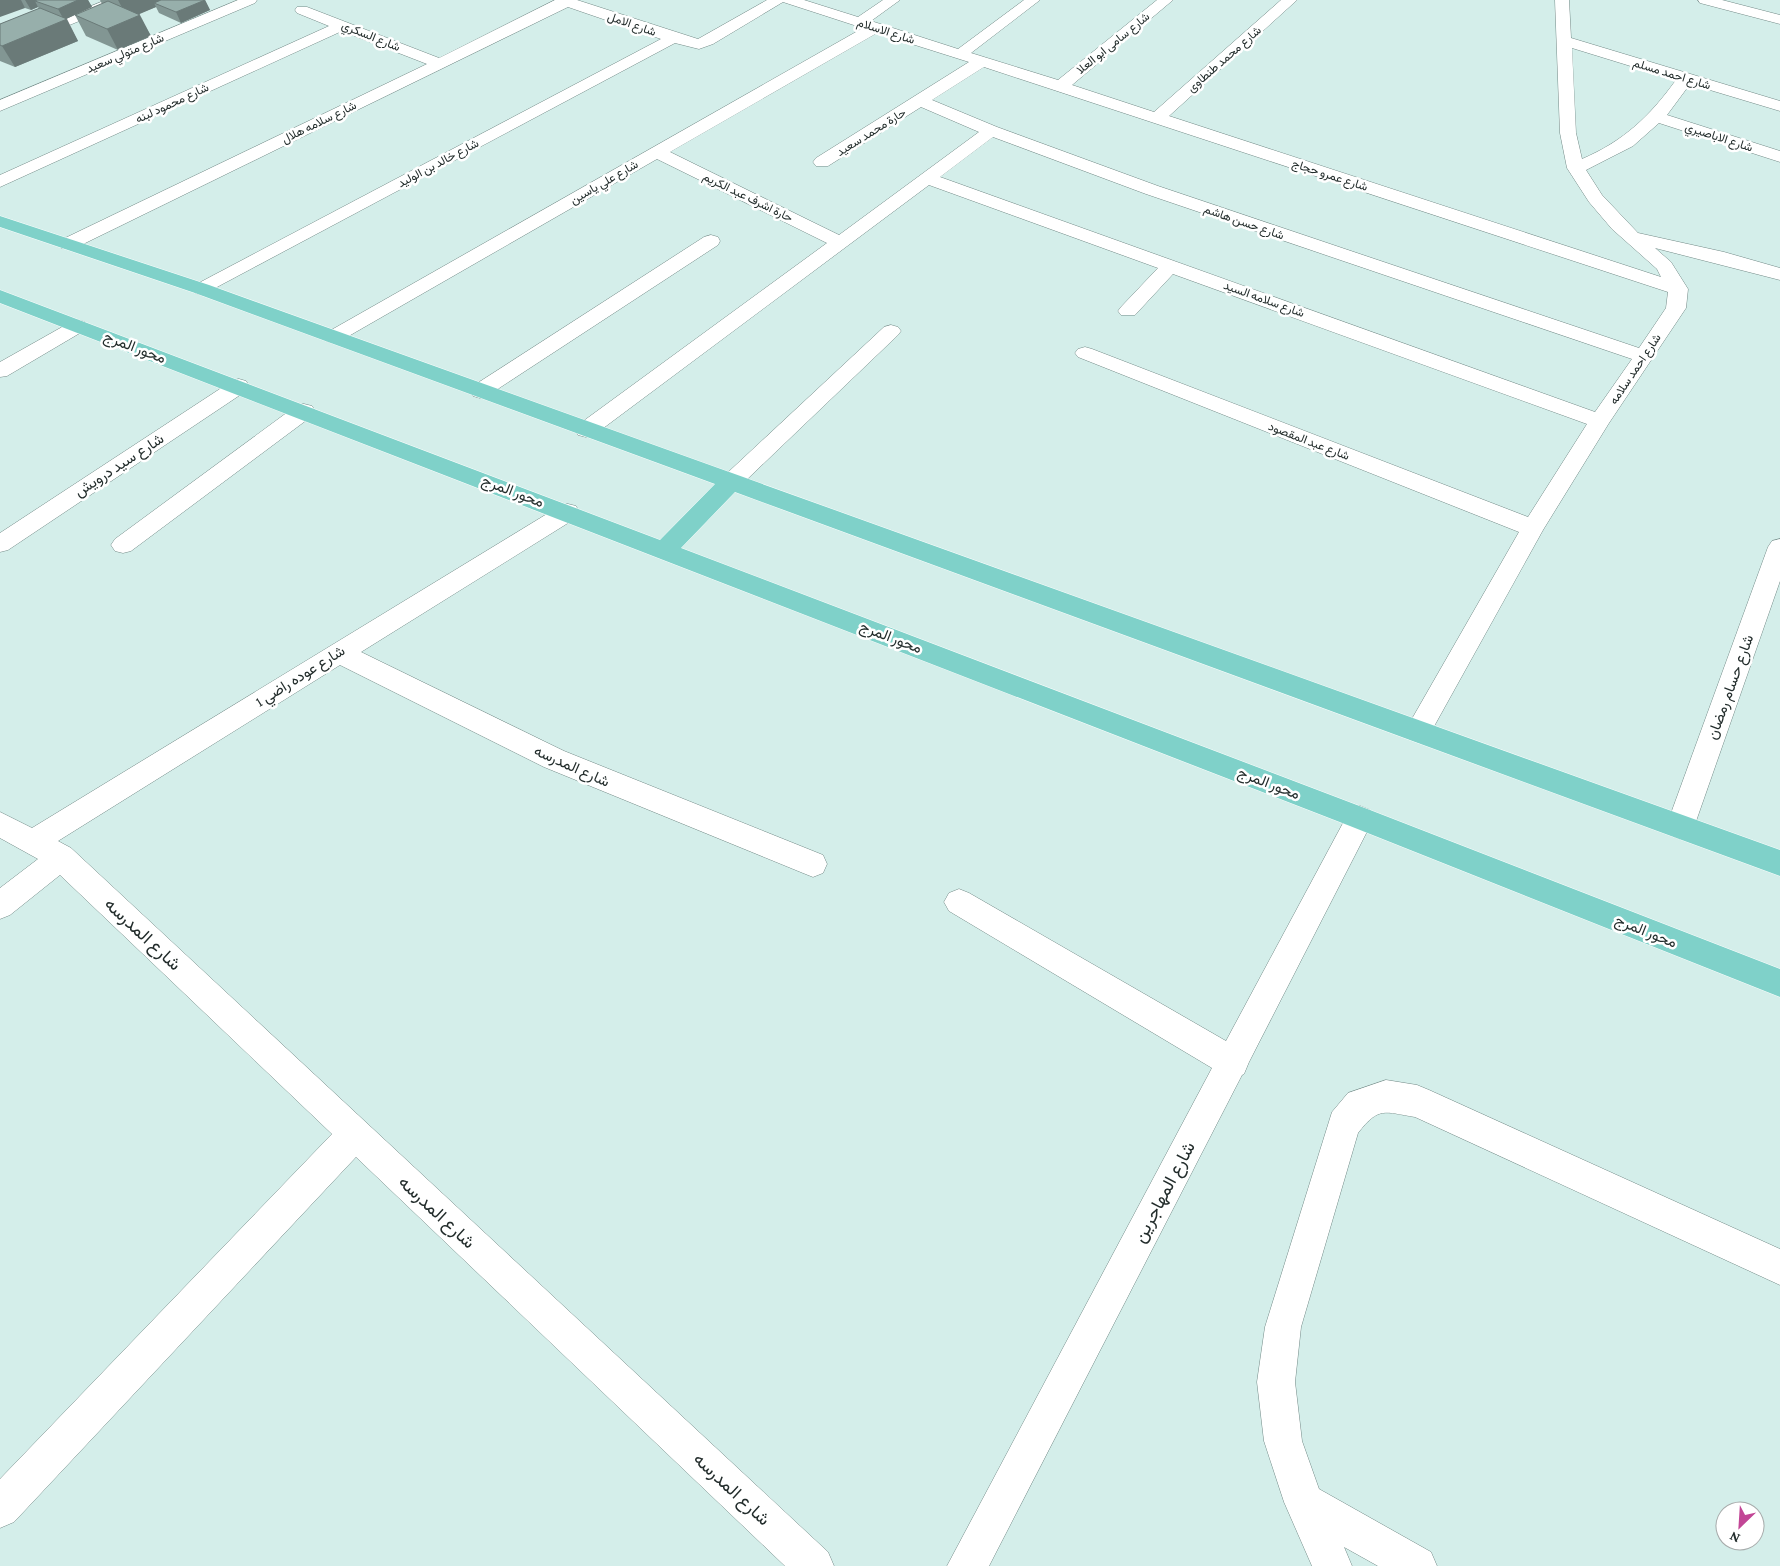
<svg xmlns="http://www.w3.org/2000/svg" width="1780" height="1566" font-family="'Crimson Pro',Vazirmatn,serif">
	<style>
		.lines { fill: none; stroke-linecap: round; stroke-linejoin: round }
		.minor-casing { stroke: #738a87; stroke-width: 1 }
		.major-casing { stroke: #fff; stroke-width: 1 }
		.minor { fill: #fff; fill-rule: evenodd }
		.major { fill: #7fd1c9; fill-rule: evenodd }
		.wall { fill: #829693 }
		.shaded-wall { fill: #6a7a78 }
		.building { fill: #97afab; stroke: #6a7a78 }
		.labels { text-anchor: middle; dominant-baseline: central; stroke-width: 5; stroke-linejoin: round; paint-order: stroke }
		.far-street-label { font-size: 12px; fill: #232d2c; stroke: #fff }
		.street-label { font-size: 15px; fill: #232d2c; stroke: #fff }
		.near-street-label { font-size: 18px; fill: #232d2c; stroke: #fff }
	</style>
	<rect width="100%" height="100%" fill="#d4eeea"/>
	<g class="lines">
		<!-- minor casing -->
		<g class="minor-casing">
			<g id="minor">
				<path d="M106 0H126L124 3 0 53V43Z"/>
				<path d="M238 0H257L255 3 0 111V100Z"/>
				<path d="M555 0H577L698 39 767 0H804L858 17 883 0H900L871 21 958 49 1024 0H1040L971 53 1058 80 1157 0H1173L1072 85 1154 112 1281 0H1297L1169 116 1661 277 1657 269 1612 229 1589 202 1567 168 1560 133 1555 0H1569L1571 38 1780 101V111L1690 84 1667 115 1780 151V162L1659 123 1633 146 1586 170 1602 195 1638 233 1724 252 1780 268V280L1655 248 1671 262 1688 289 1686 308 1609 423 1543 530 1427 739 1418 742 1409 739 1405 731 1519 532 1078 357 1075 353 1078 349 1085 347 1092 349 1528 517 1587 424 1173 274 1135 315H1121L1118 311 1121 307 1158 268 929 185 594 435 586 437 578 435 575 430 578 425 827 243 657 159 340 341 333 343 326 341 323 337 326 333 863 28 783 2 713 44 699 49 675 43 202 295 195 293 192 289 195 285 661 39 568 7 75 248H61L59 244 61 240 427 64 342 31 0 187V175L329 26 297 13 295 10 297 7H307L439 58ZM877 33 969 62 816 158 813 162 816 166H828L921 107 979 132 839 235 670 152ZM1572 48 1676 80C1650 116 1624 141 1582 159L1576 133ZM984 67 1668 292 1666 308 1639 348 1158 186 997 127 932 100ZM993 137 1146 194 1632 359 1595 412 940 177Z"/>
				<path d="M1698 0H1722L1780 15V24L1700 3Z"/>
				<path d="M711 235 718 237 720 241 718 245 487 396 480 398 473 396 470 391 473 386 704 237Z"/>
				<path d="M78 320 85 322 88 326 85 330 7 376 0 377V362L71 322Z"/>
				<path d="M891 325 898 327 901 331 898 335 739 487 731 490 723 487 720 482 723 477 884 327Z"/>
				<path d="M239 379 246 381 249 386 246 391 8 550 0 552V533L232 381Z"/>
				<path d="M304 404 312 406 315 411 312 416 131 551 123 553 115 551 111 545 115 539 296 406Z"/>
				<path d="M568 504 576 506 579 512 576 518 361 652 564 751 823 855 827 864 823 873 813 877 803 873 544 767 340 665 58 841 71 848 828 1552 834 1566H785L356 1157 14 1522 0 1528V1479L332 1134 60 875 10 915 0 919V888L38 859 0 838V812L32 828 560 506Z"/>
				<path d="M1780 539V581L1694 827 1690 835 1680 839 1670 835 1666 827 1768 547 1772 541Z"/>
				<path d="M1360 806 1370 810 1374 818 1249 1062 1244 1074 1242 1075 989 1566H947L1212 1068 949 911 944 902 949 893 959 889 969 893 1226 1041 1350 810Z"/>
				<path d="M1386 1080 1417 1085 1429 1090 1780 1249V1285L1415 1117C1384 1112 1379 1106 1358 1133L1301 1327 1295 1382 1302 1441 1319 1489 1431 1552 1437 1566H1378L1344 1547 1352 1566H1312L1284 1502 1264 1441 1257 1382 1265 1327 1332 1112 1348 1093Z"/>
			</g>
		</g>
		<!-- major casing -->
		<g class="major-casing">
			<path id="major" d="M0 216 209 285 1780 850V876L735 492 681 548 1370 810 1780 969V997L1350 826 0 303V290L660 540 715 484 195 293 0 227Z"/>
		</g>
		<!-- minor -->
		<use href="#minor" class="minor"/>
		<!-- major -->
		<use href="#major" class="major"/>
	</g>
	<!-- wall -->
	<g class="wall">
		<path d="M0 0H88L92 7 66 19 78 41 15 67 0 61V24L39 9 38 7 31 10 25 8Z"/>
		<path d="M100 0H205L210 10 181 23 159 13 156 7 138 14 151 36 118 50 86 36 75 15 102 4Z"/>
	</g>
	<!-- shaded-wall -->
	<g class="shaded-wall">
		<path d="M0 0H21L25 8 0 17Z"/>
		<path d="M25 0H43L35 1 38 7 31 10Z"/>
		<path d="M78 0H88L92 7 64 20 58 9Z"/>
		<path d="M118 0H173L154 3 156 7 128 19Z"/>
		<path d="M205 0 210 10 181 23 176 12Z"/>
		<path d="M140 15 151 36 118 50 107 29Z"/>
		<path d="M67 19 78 41 15 67 2 46Z"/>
	</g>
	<!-- building -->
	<g class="building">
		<path d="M37 0H78L58 9 35 1Z"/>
		<path d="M161 0H205L176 12 154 3Z"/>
		<path d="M108 1 140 15 107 29 75 15Z"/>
		<path d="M40 8 67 19 2 46 0 45V24Z"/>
	</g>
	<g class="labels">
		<!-- far-street labels -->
		<g class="far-street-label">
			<text transform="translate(632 24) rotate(19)">شارع الامل</text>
			<text transform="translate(886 31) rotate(18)">شارع الاسلام</text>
			<text transform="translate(371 36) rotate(22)">شارع السكري</text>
			<text transform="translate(1113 43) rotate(-39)">شارع سامى ابو العلا</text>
			<text transform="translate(125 53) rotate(-23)">شارع متولي سعيد</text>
			<text transform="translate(1224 59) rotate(-41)">شارع محمد طنطاوى</text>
			<text transform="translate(1672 74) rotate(17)">شارع احمد مسلم</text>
			<text transform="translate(172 103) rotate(-25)">شارع محمود لبنه</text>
			<text transform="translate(319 122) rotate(-26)">شارع سلامه هلال</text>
			<text transform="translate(871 132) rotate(-32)">حارة محمد سعيد</text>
			<text transform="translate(1719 137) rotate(18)">شارع الاباصيري</text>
			<text transform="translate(438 163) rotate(-28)">شارع خالد بن الوليد</text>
			<text transform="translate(1330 175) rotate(18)">شارع عمرو حجاج</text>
			<text transform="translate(604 182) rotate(-30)">شارع علي ياسين</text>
			<text transform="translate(748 197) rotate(26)">حارة اشرف عبد الكريم</text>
			<text transform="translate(1244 222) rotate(19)">شارع حسن هاشم</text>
			<text transform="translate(1264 299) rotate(20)">شارع سلامه السيد</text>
			<text transform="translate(1635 369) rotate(-56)">شارع احمد سلامه</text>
			<text transform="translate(1309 441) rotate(21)">شارع عبد المقصود</text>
		</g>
		<!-- street labels -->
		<g class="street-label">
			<text transform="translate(135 347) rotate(21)">محور المرج</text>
			<text transform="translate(119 465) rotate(-33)">شارع سيد درويش</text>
			<text transform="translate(513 491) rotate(21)">محور المرج</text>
			<text transform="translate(891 637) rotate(21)">محور المرج</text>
			<text transform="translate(300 676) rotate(-32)">شارع عوده راضي 1</text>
			<text transform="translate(1730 687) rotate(-70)">شارع حسام رمضان</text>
			<text transform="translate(572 766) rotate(24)">شارع المدرسه</text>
			<text transform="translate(1269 783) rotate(21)">محور المرج</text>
			<text transform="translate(1646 931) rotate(22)">محور المرج</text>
		</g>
		<!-- near-street labels -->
		<g class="near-street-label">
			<text transform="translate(143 934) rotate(43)">شارع المدرسه</text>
			<text transform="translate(1164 1192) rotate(-62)">شارع المهاجرين</text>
			<text transform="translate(437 1212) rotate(43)">شارع المدرسه</text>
			<text transform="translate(732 1489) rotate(43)">شارع المدرسه</text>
		</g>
	</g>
	<!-- north arrow -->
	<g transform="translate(1740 1526) rotate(205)"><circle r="24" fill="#ffffff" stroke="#a7abab"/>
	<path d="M0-4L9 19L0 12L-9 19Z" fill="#c24696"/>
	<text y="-8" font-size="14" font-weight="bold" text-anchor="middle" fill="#232d2c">N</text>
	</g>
</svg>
